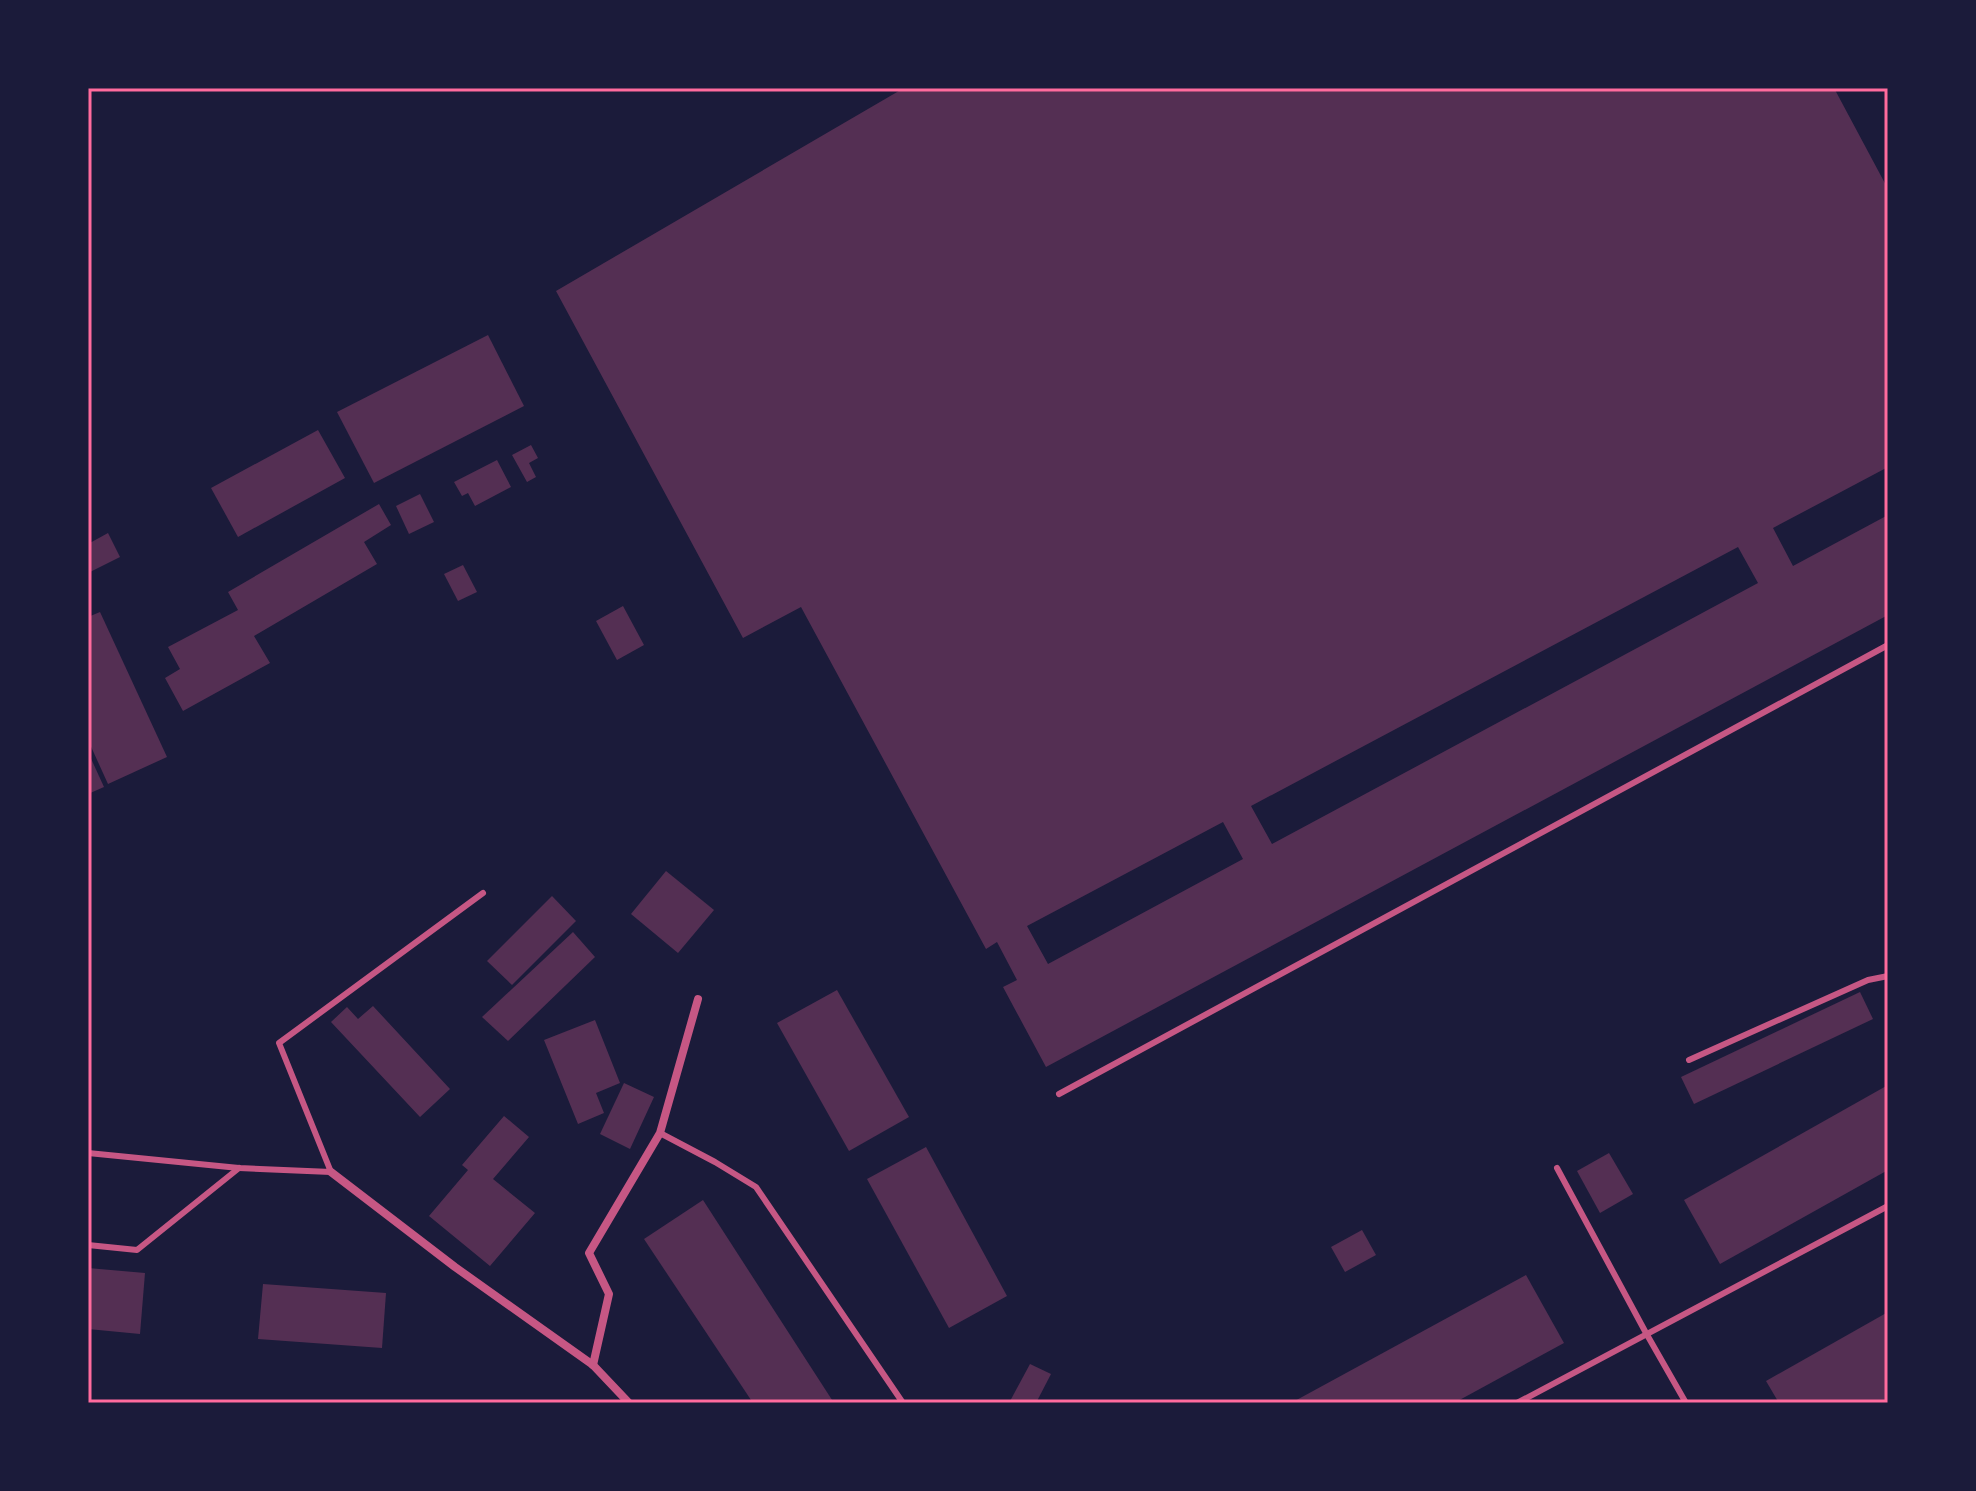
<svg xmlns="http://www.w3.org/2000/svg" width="1976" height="1491" font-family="'PT Sans Narrow',sans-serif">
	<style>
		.building { fill: #542f53; fill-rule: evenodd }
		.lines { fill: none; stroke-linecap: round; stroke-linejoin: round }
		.service { stroke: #c65784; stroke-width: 6 }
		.minor { stroke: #c65784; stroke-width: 8 }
		.neatline { fill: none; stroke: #ff6b9d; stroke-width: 3 }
	</style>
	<rect width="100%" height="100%" fill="#1b1b3a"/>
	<!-- building -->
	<g class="building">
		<path d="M904 88H1834L1888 189V467L1773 528 1793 566 1888 515V615L1046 1067 1003 987 1017 980 997 942 986 949 801 607 743 638 556 291ZM1738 547 1758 583 1272 844 1251 806ZM1223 822 1243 859 1048 964 1027 926Z"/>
		<path d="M488 335 524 406 374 483 337 412Z"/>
		<path d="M318 430 345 478 238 537 211 488Z"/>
		<path d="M531 445 538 458 529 463 536 477 527 482 512 455Z"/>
		<path d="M497 460 511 487 475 506 468 493 462 496 454 482Z"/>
		<path d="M420 494 434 522 409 534 396 506Z"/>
		<path d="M379 504 391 525 364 542 377 564 254 636 270 663 183 711 165 678 180 669 168 647 238 610 228 592Z"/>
		<path d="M108 533 120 557 88 573V544Z"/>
		<path d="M463 565 477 592 458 601 444 574Z"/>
		<path d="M623 606 644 645 617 660 596 621Z"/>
		<path d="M100 612 167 757 108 784 88 740V617Z"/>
		<path d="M88 752 104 787 88 794Z"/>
		<path d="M666 871 714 910 678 953 631 914Z"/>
		<path d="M552 896 576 921 512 985 487 961Z"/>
		<path d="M573 932 595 957 508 1041 482 1017Z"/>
		<path d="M837 990 909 1117 849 1151 777 1023Z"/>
		<path d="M1860 992 1873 1019 1694 1104 1681 1077Z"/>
		<path d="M373 1006 450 1089 420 1117 331 1022 347 1007 358 1019Z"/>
		<path d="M595 1020 620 1083 596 1093 604 1113 578 1124 544 1040Z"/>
		<path d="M624 1083 654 1097 630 1149 600 1134Z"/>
		<path d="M1888 1085V1170L1720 1264 1684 1200Z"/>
		<path d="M504 1116 529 1137 493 1179 535 1213 490 1266 429 1216 468 1170 462 1165Z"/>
		<path d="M926 1147 1007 1296 949 1328 867 1179Z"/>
		<path d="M1609 1153 1633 1194 1600 1213 1577 1171Z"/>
		<path d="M703 1200 834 1403H753L644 1239Z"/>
		<path d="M1362 1230 1376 1255 1345 1272 1331 1247Z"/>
		<path d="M88 1268 145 1273 140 1334 88 1329Z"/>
		<path d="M1526 1275 1564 1343 1454 1403H1291Z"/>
		<path d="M263 1284 386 1293 382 1348 258 1339Z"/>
		<path d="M1888 1312V1398L1879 1403H1779L1766 1381Z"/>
		<path d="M1030 1364 1051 1374 1036 1403H1009Z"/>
	</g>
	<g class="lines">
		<!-- service -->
		<g class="service">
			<path d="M1689 1060 1868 980 1888 976"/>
			<path d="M1059 1094 1888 645"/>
			<path d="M660 1133 715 1162 756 1187 903 1403"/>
			<path d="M88 1153 239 1168 331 1172 279 1043 483 893"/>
			<path d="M1557 1168 1646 1333 1686 1403"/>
			<path d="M88 1245 137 1250 239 1168"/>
			<path d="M1517 1403 1888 1206"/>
		</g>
		<!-- minor -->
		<g class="minor">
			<path d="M331 1172 455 1267 593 1365 629 1403"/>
			<path d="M593 1365 609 1294 589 1253 660 1133 698 999"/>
		</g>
	</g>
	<!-- border -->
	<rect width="1976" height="1491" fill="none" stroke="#1b1b3a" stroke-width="180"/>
	<rect x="90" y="90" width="1796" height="1311" class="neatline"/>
</svg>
